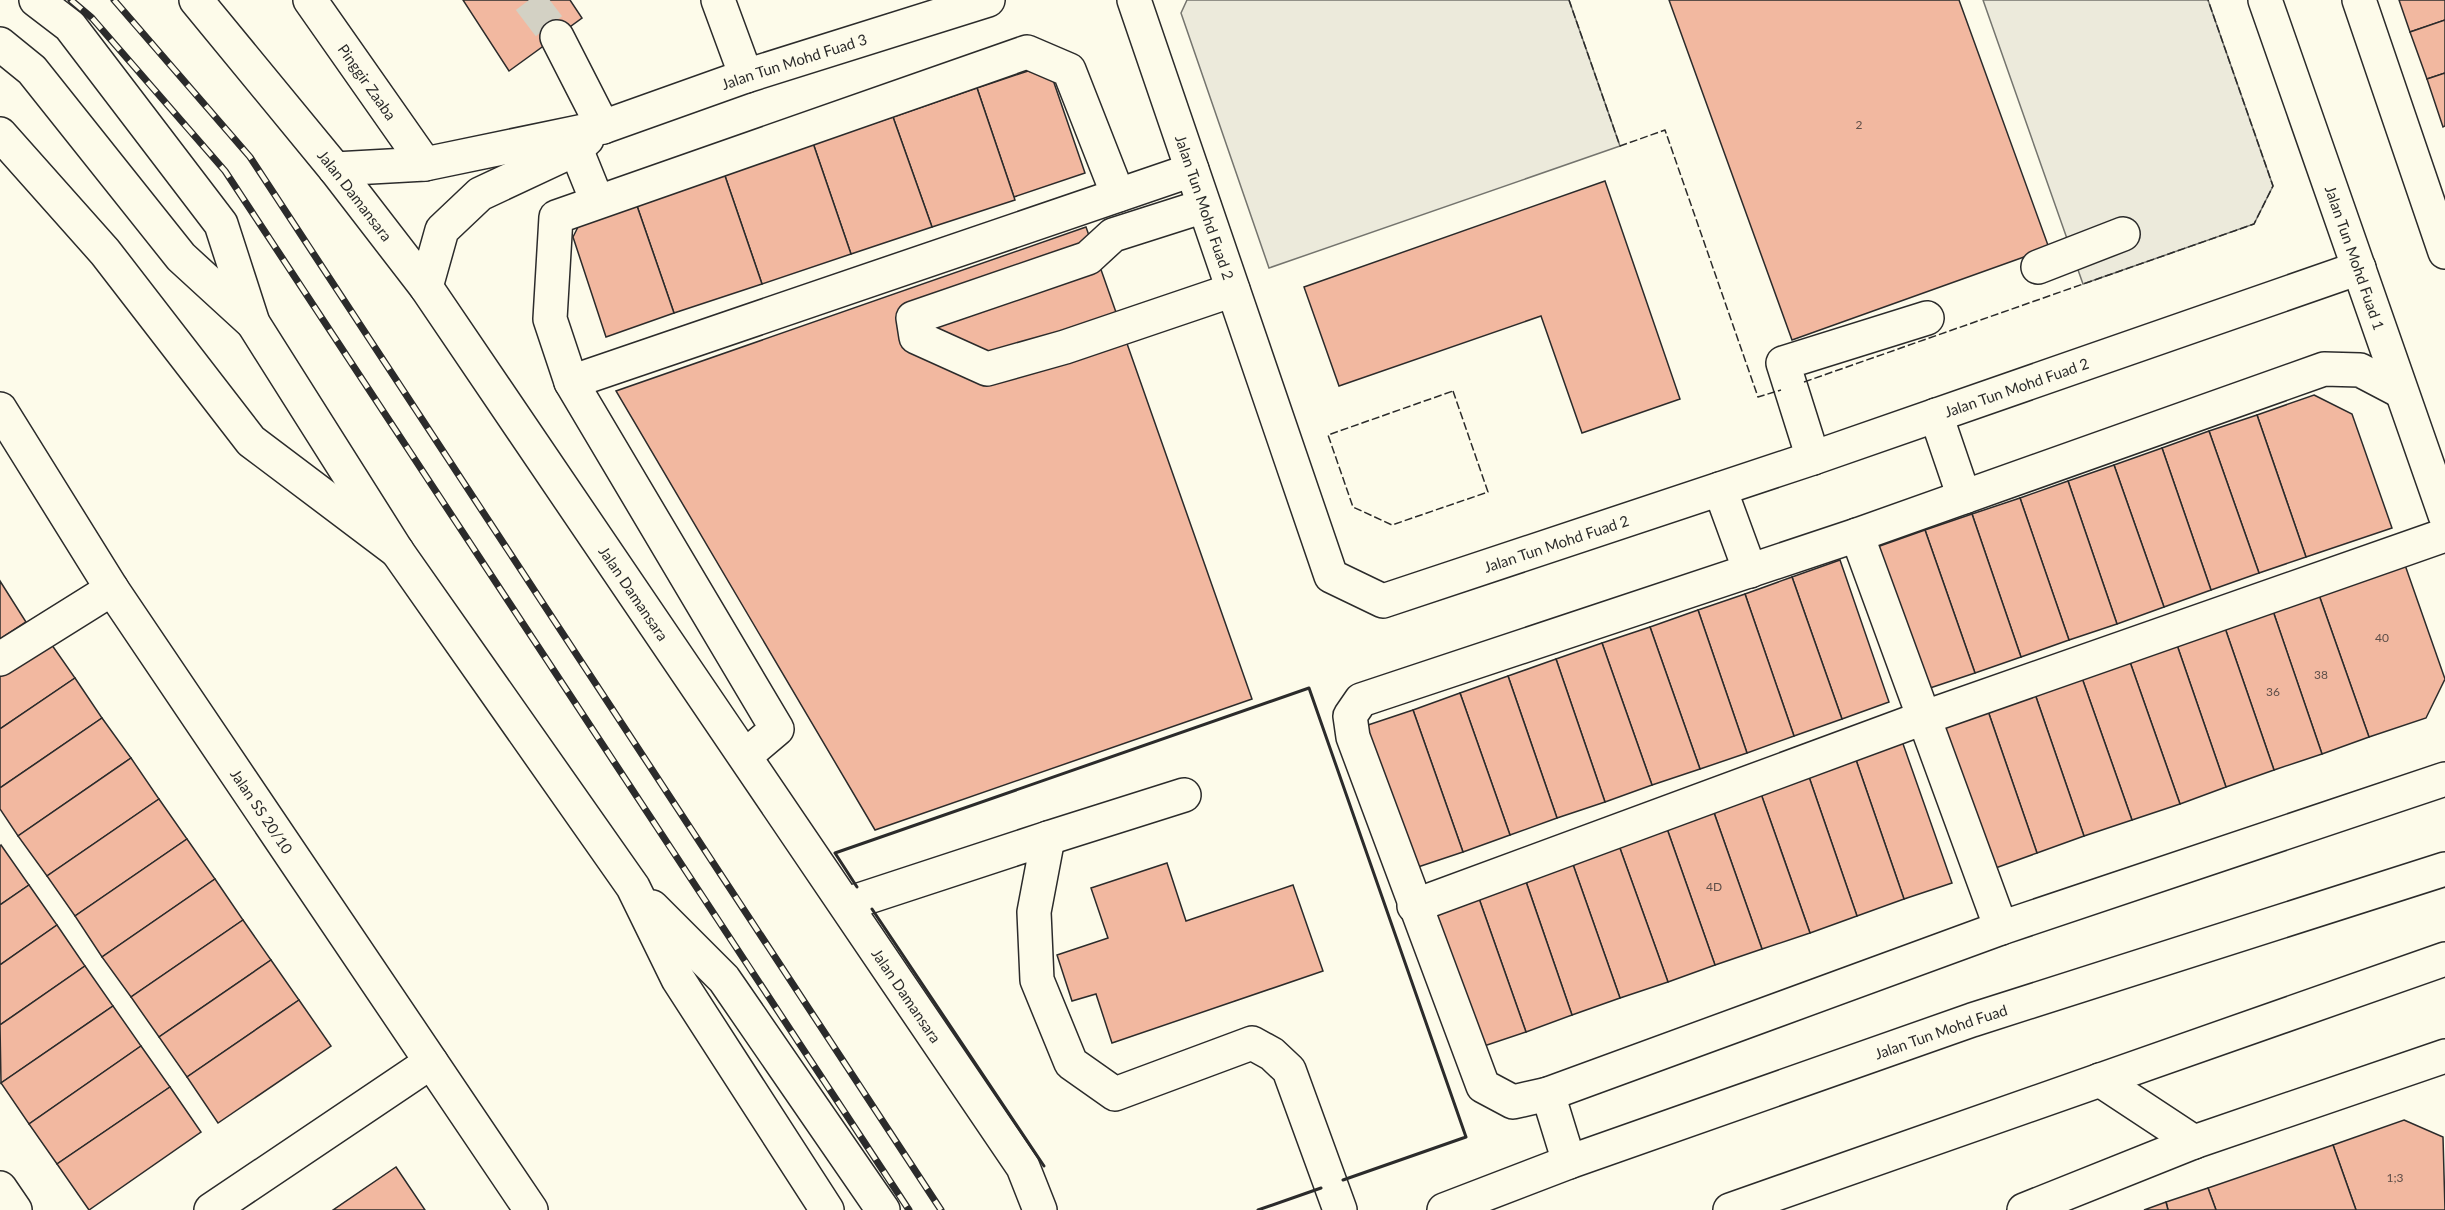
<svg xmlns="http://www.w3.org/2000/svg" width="2445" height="1210" font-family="Lato,sans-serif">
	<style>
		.parking { fill: #eceadb; stroke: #74746e; stroke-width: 1.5 }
		.building { fill: #f2b8a0; stroke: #2b2b2b; stroke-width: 1.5 }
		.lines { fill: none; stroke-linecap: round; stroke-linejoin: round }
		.minor-tunnel { stroke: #d3d1c4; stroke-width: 33; stroke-dasharray: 33 16; stroke-linecap: butt }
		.minor-casing { stroke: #2b2b2b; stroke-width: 36 }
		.major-casing { stroke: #2b2b2b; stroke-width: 36 }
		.highway-casing { stroke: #2b2b2b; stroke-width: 36 }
		.minor { stroke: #fdfbea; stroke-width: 33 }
		.major { stroke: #fdfbea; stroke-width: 33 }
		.highway { stroke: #fdfbea; stroke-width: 33 }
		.rail-casing { stroke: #2b2b2b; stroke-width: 7 }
		.rail { stroke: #fdfbea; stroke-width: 4.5; stroke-dasharray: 14; stroke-linecap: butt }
		.fence { stroke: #2b2b2b; stroke-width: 1.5; stroke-dasharray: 8 3; stroke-linecap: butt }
		.wall { stroke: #2b2b2b; stroke-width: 3 }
		.labels { text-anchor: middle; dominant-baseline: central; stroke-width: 4.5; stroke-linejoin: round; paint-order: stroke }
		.number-label { font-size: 12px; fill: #5d4e48 }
		.street-label { font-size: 15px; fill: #2b2b2b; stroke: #fdfbea }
	</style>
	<rect width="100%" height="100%" fill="#fdfbea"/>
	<!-- parking -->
	<g class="parking">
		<path d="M1187 0H1569L1620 146 1269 268 1181 13Z"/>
		<path d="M1983 0H2208L2273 186 2254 224 2083 284Z"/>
	</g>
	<!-- building -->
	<g class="building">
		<path d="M463 0H570L582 18 509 71Z"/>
		<path d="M1669 0H1959L2049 248 1792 340Z"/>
		<path d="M2399 0H2445V20L2410 32Z"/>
		<path d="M2445 20V73L2427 79 2410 32Z"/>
		<path d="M1028 71 1052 77 1085 173 1014 197 977 88Z"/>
		<path d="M2445 73V126L2443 127 2427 79Z"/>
		<path d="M977 88 1015 200 932 227 893 117Z"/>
		<path d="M893 117 932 227 851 254 813 143Z"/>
		<path d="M813 143 851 254 762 284 724 173Z"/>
		<path d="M724 173 762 284 674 313 636 203Z"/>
		<path d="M1605 181 1680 399 1582 433 1541 316 1339 386 1304 287Z"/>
		<path d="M636 203 674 313 606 337 573 237 581 221Z"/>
		<path d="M1086 227 1252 699 875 830 616 391Z"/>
		<path d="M2314 395 2352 414 2392 528 2306 557 2257 415Z"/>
		<path d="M2257 415 2306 557 2259 573 2209 431Z"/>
		<path d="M2209 431 2259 573 2211 590 2162 448Z"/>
		<path d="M2162 448 2211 590 2164 607 2114 465Z"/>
		<path d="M2114 465 2164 607 2117 624 2068 481Z"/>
		<path d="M2068 481 2117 624 2069 640 2020 498Z"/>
		<path d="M2020 498 2069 640 2021 657 1972 514Z"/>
		<path d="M1972 514 2021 657 1975 673 1925 530Z"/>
		<path d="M1925 530 1975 673 1927 689 1877 547Z"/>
		<path d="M1840 560 1889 702 1842 719 1792 577Z"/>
		<path d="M2405 565 2445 679 2426 718 2369 737 2319 595Z"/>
		<path d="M1792 577 1842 719 1794 736 1745 594Z"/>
		<path d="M0 581 26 622 0 639Z"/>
		<path d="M1745 594 1794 736 1747 753 1698 610Z"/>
		<path d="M2319 595 2369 737 2322 754 2273 611Z"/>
		<path d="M1698 610 1747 753 1700 769 1650 627Z"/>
		<path d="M2273 611 2322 754 2274 770 2225 628Z"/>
		<path d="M1650 627 1700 769 1652 785 1602 643Z"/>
		<path d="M2225 628 2274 770 2226 787 2177 645Z"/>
		<path d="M47 638 75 678 0 729V670Z"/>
		<path d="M1602 643 1652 785 1605 802 1556 659Z"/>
		<path d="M2177 645 2226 787 2180 804 2130 662Z"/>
		<path d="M1556 659 1605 802 1557 818 1508 676Z"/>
		<path d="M2130 662 2180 804 2132 820 2082 678Z"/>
		<path d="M1508 676 1557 818 1510 835 1460 693Z"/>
		<path d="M75 678 102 718 0 788V729Z"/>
		<path d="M2082 678 2132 820 2084 836 2035 694Z"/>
		<path d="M1460 693 1510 835 1463 852 1413 710Z"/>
		<path d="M2035 694 2084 836 2037 853 1988 711Z"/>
		<path d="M1413 710 1463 852 1415 868 1365 726Z"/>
		<path d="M1988 711 2037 853 1990 870 1940 727Z"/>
		<path d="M102 718 131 758 18 836 0 809V788Z"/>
		<path d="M1902 741 1952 883 1904 899 1855 757Z"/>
		<path d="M1855 757 1904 899 1857 916 1808 774Z"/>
		<path d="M131 758 159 799 47 876 18 836Z"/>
		<path d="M1808 774 1857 916 1810 933 1760 791Z"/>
		<path d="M1760 791 1810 933 1762 949 1712 807Z"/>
		<path d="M159 799 187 839 75 916 47 876Z"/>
		<path d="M1712 807 1762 949 1715 965 1665 823Z"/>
		<path d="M1665 823 1715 965 1668 982 1617 840Z"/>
		<path d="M187 839 215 879 102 957 75 916Z"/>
		<path d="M1617 840 1668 982 1620 998 1570 856Z"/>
		<path d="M1 845 29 885 0 905V846Z"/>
		<path d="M1570 856 1620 998 1572 1015 1523 873Z"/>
		<path d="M1167 863 1186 921 1293 885 1323 971 1112 1043 1096 994 1072 1001 1057 955 1108 938 1091 888Z"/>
		<path d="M1523 873 1572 1015 1526 1032 1476 890Z"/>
		<path d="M215 879 243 920 131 997 102 957Z"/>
		<path d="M29 885 57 925 0 965V905Z"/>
		<path d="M1476 890 1526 1032 1478 1048 1428 906Z"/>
		<path d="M243 920 271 960 159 1037 131 997Z"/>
		<path d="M57 925 85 966 0 1025V965Z"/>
		<path d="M271 960 299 1000 187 1077 159 1037Z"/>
		<path d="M85 966 113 1006 1 1083 0 1025Z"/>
		<path d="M299 1000 331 1046 218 1123 187 1077Z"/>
		<path d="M113 1006 141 1046 29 1124 1 1083Z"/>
		<path d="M141 1046 170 1087 57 1164 29 1124Z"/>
		<path d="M170 1087 201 1132 89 1210 57 1164Z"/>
		<path d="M2404 1120 2443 1137 2445 1210H2356L2333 1145Z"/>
		<path d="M2333 1145 2356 1210H2216L2208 1188Z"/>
		<path d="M396 1167 425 1210H333Z"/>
		<path d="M2208 1188 2216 1210H2168L2166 1202Z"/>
		<path d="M2166 1202 2168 1210H2144Z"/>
	</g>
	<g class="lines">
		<!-- minor-tunnel -->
		<path class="minor-tunnel" d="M529 0 557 37"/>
		<!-- minor casing -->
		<g class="minor-casing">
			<g id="minor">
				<path id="s1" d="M310 0 425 164"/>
				<path d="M718 0 746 76"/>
				<path id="s2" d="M1134 0 1331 576 1383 601 1813 458 2359 268"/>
				<path id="s3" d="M2265 0 2445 515"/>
				<path d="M2359 0 2445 252"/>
				<path d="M557 37 603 127"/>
				<path d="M576 149 597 201"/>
				<path id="s4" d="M335 169 425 164 603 127 746 76 988 0"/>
				<path d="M1204 206 1113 235 1088 258 913 318 916 337 987 369 1065 347 1233 290"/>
				<path d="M2038 267 2123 234"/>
				<path d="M426 287 442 230 480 194 576 149 587 139"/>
				<path d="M571 382 1192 170"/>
				<path d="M2400 391 2360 370 2324 369 1857 535 1361 700 1350 716 1353 737 1483 1086 1513 1102 1548 1094 2001 928 2445 779"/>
				<path id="s5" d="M0 409 112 589 531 1210"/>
				<path d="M1936 415 1964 497"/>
				<path d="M1813 458 1783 363 1927 318"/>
				<path d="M1720 489 1750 571"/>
				<path d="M1857 535 2001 928"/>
				<path d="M0 659 112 589"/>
				<path d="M745 756 777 729 571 382 550 319 556 217 1027 52 1069 70 1118 195"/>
				<path d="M1048 838 1184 795"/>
				<path d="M847 904 1048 838 1034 912 1037 980 1071 1063 1115 1094 1252 1043 1272 1054 1289 1070 1340 1210"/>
				<path d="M1414 906 1923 718 2445 535"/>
				<path d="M2100 1080 2194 1142"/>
				<path d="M1548 1094 1569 1162"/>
				<path d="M0 1188 15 1210"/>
				<path d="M211 1210 431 1062"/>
				<path d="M2024 1210 2194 1142 2445 1056"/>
			</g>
		</g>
		<!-- major casing -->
		<g class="major-casing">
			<g id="major">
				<path d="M36 0 70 26 221 224 253 323 397 551 633 887 678 979 827 1210"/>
				<path id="s6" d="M196 0 335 169 426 287 1023 1167 1040 1210"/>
				<path d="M652 907 724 979 883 1210"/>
				<path id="s7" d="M1444 1210 1569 1162 1972 1020 2445 869"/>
				<path d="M1730 1210 2445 959"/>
			</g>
		</g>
		<!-- highway casing -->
		<g class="highway-casing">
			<g id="highway">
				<path d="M0 44 32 70 181 257 253 323"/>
				<path d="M0 134 105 252 251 441 397 551"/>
			</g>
		</g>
		<!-- minor -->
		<use href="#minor" class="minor"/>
		<!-- major -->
		<use href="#major" class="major"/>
		<!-- highway -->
		<use href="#highway" class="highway"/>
		<!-- rail casing -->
		<g class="rail-casing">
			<g id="rail">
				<path d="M71 0 92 18 225 171 909 1210"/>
				<path d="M114 0 250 157 941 1210"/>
			</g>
		</g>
		<!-- rail -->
		<use href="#rail" class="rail"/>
		<!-- fence -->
		<g class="fence">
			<path d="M1569 0 1620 146 1665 130 1758 397 1781 390"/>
			<path d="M1804 382 2254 224 2273 186 2208 0"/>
			<path d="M1453 391 1488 492 1392 525 1353 507 1328 435Z"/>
		</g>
		<!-- wall -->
		<g class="wall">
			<path d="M857 887 835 853 1309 688 1466 1137 1343 1180"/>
			<path d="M872 909 1044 1166"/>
			<path d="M1258 1210 1321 1188"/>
		</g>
	</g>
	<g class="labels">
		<!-- number labels -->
		<g class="number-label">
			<text x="1859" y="124">2</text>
			<text x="2382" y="637">40</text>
			<text x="2321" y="674">38</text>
			<text x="2273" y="691">36</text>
			<text x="1714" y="886">4D</text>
			<text x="2395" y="1177">1;3</text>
		</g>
		<!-- street labels -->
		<g class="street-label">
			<text stroke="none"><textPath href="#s4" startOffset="474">Jalan Tun Mohd Fuad 3</textPath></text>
			<text stroke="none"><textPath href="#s1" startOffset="100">Pinggir Zaaba</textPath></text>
			<text stroke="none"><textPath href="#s6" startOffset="252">Jalan Damansara</textPath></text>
			<text stroke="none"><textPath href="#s2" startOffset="219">Jalan Tun Mohd Fuad 2</textPath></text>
			<text stroke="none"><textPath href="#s3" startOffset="273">Jalan Tun Mohd Fuad 1</textPath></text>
			<text stroke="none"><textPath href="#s2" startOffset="1335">Jalan Tun Mohd Fuad 2</textPath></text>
			<text stroke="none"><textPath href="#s2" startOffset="849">Jalan Tun Mohd Fuad 2</textPath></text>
			<text stroke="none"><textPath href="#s6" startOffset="738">Jalan Damansara</textPath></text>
			<text stroke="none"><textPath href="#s5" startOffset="480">Jalan SS 20/10</textPath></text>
			<text stroke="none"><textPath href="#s6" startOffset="1224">Jalan Damansara</textPath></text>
			<text stroke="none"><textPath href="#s7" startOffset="528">Jalan Tun Mohd Fuad</textPath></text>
		</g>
	</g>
</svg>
